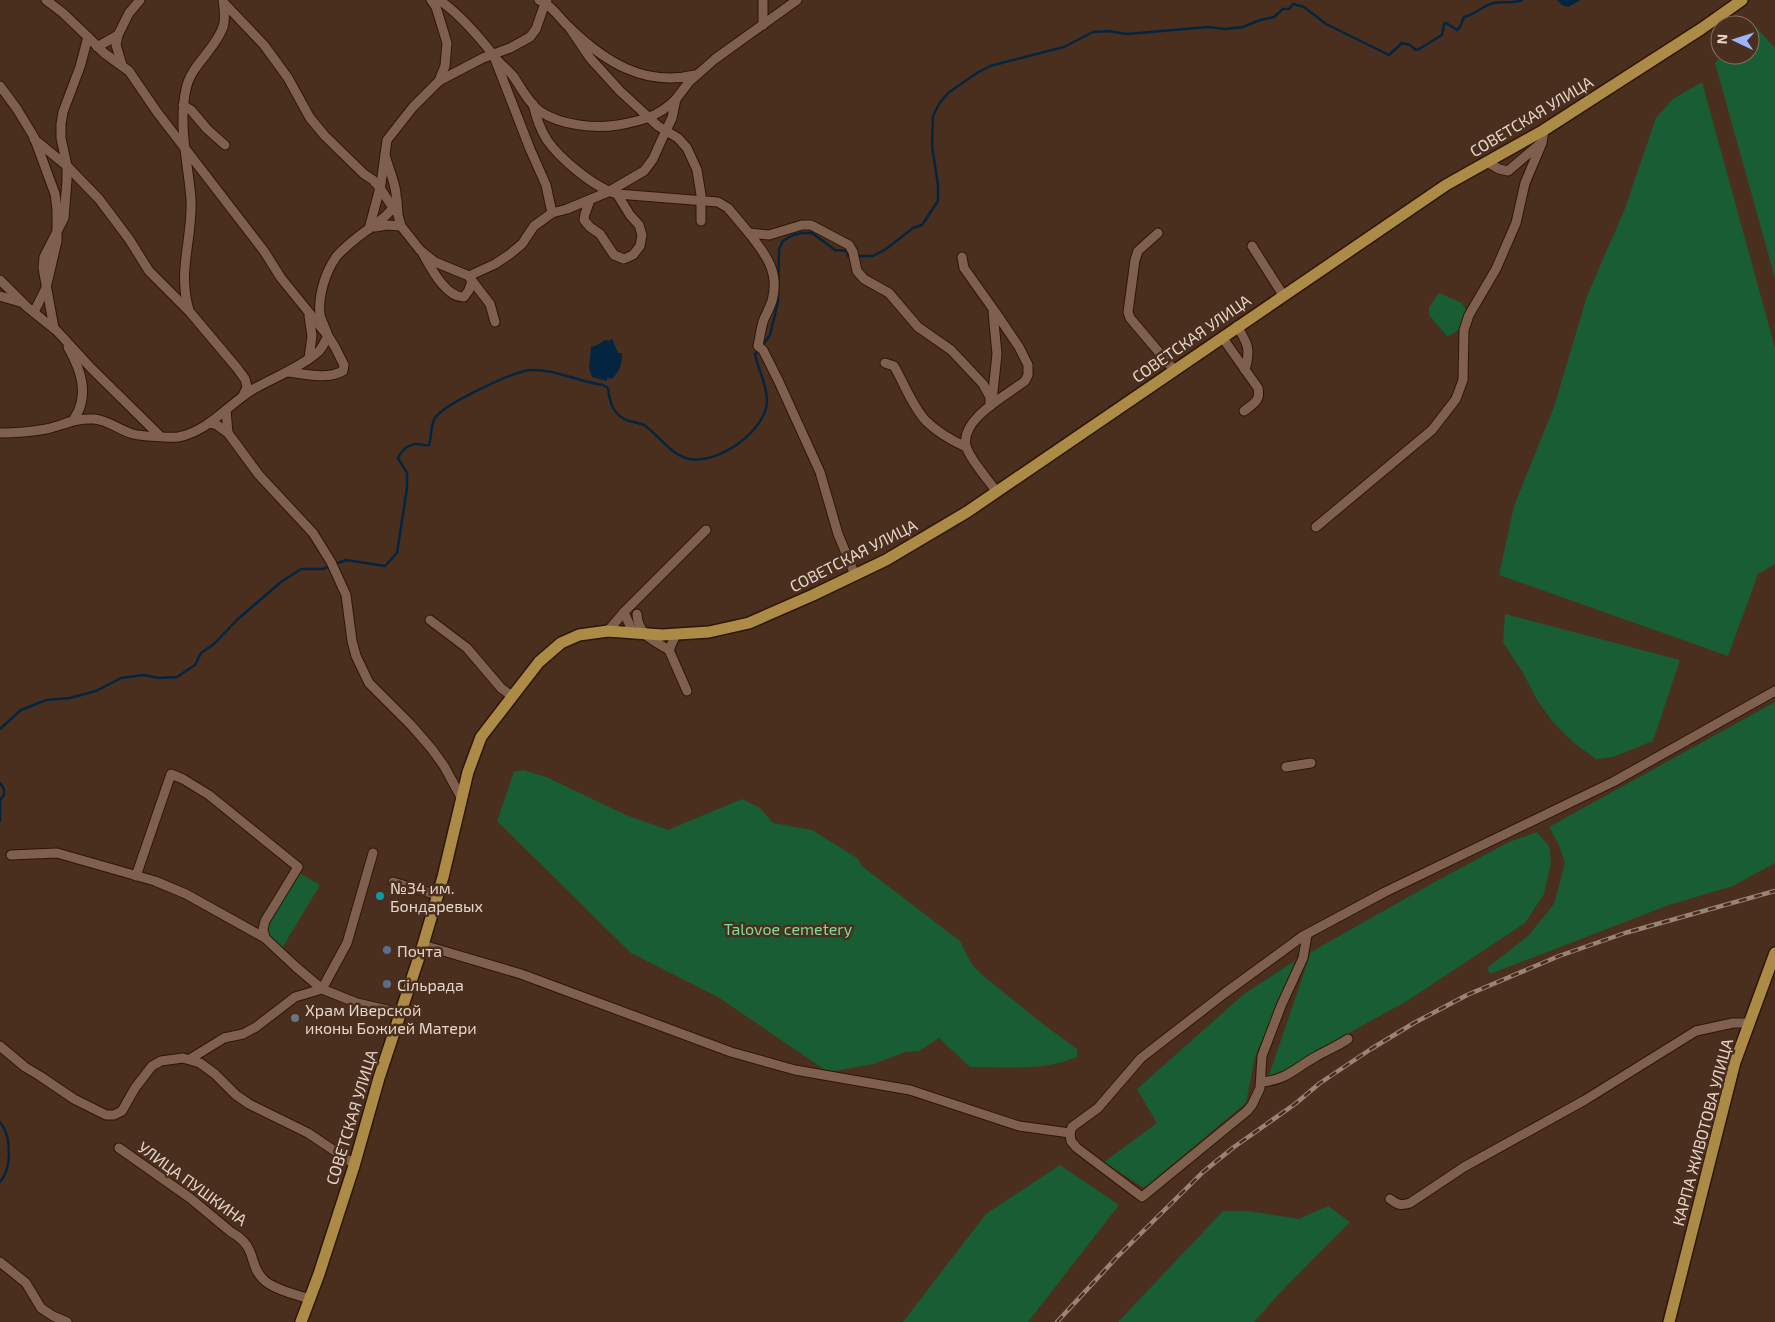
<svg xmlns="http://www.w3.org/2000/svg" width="1775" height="1322" font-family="'Exo 2',sans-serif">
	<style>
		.green { fill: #185d33 }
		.water { fill: #04253f }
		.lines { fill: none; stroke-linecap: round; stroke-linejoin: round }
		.stream { stroke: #04253f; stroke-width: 2.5 }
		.minor-casing { stroke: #2f1606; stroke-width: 11 }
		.major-casing { stroke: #2f1606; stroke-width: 14 }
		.minor { stroke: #7f604e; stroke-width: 9 }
		.major { stroke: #ac8b47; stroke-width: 11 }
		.rail-casing { stroke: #9b8477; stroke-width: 4.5 }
		.rail { stroke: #4a2f1e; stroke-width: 2.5; stroke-dasharray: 8; stroke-linecap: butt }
		.culture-dot { fill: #0f9aa8; stroke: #4a2f1e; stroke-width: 2 }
		.service-dot { fill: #5c6f8a; stroke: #4a2f1e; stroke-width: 2 }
		.worship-dot { fill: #6b7280; stroke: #4a2f1e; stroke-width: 2 }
		.labels { text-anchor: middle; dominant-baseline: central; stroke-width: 5; stroke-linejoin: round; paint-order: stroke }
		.street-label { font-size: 16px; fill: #e6d4ca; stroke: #4a2f1e }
		.poi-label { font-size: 16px; fill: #e6d4ca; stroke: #4a2f1e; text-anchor: start }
		.park-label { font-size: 16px; fill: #7cdc99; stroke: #4a2f1e }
	</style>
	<rect width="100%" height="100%" fill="#4a2f1e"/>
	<!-- green -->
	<g class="green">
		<path d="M1752 23 1775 48V278L1715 63 1722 55H1750V25Z"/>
		<path d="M1702 82 1775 348V564L1758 574 1728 656 1499 575 1514 506 1554 407 1587 296 1624 211 1656 118 1673 99Z"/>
		<path d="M1439 293 1462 303 1467 311C1464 323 1459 333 1447 336L1429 315V307Z"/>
		<path d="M1505 614 1680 660 1653 741 1613 757 1596 759 1574 743 1553 722 1537 700 1523 673 1503 642Z"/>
		<path d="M1775 702V863L1733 886 1669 905 1490 974 1487 968 1528 936 1554 904 1565 863 1559 845 1549 827Z"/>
		<path d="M523 770 546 777 626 815 668 830 742 799 760 808 773 823 812 830 857 858 863 867 960 941 971 963 980 973 1039 1021 1077 1049V1057C1045 1071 1005 1067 970 1067L939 1038 919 1051 905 1052 874 1064 828 1072 718 997 631 953 497 821 514 772Z"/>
		<path d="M1537 832 1549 846 1551 863 1544 894 1525 923 1407 1001 1320 1049 1282 1074 1268 1078 1311 952 1433 883 1509 842Z"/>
		<path d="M298 872 320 885 282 948 267 936V922Z"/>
		<path d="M1296 960 1255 1057 1246 1103 1144 1188 1104 1162 1157 1123 1137 1089 1244 994Z"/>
		<path d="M1060 1165 1119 1205 1028 1322H903L986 1214Z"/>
		<path d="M1328 1206 1350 1222 1275 1298 1254 1322H1118L1223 1211H1248L1299 1219Z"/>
	</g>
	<!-- water -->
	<g class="water">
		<path d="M1557 0H1581L1568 7 1562 5Z"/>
		<path d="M612 338 618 353H622C622 364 620 371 612 379L607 378V381L592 377 589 368 591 347 597 345 605 340 610 341Z"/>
	</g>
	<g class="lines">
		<!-- stream -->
		<g class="stream">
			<path d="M857 256H873L886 249 913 228 922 225 938 201V185L932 146 933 116 939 104 948 93 977 73 990 66 1064 47 1093 32 1109 31 1127 34 1208 27 1225 29 1243 27 1260 20 1274 17 1283 9H1289L1293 4 1304 7 1326 24 1389 55 1402 43 1410 45 1416 50 1419 49 1442 35 1444 24 1446 23 1457 30 1460 27 1464 17C1475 15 1483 5 1494 3 1503 1 1513 4 1522 0"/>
			<path d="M762 346 770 335 778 302 779 249 783 241 791 236 801 233H812L835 250 847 251 848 256H851"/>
			<path d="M335 564 346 560 385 566 397 553 407 488V473L398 458C401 451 408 444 417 444 422 444 424 446 429 445 432 436 430 426 435 418 444 404 514 371 531 370 555 369 579 382 603 385L608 388C610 404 613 415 629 421 634 422 639 423 644 425 659 435 671 456 690 459 719 464 768 430 767 399 766 383 758 369 755 354L758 351"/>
			<path d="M0 729 21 710 46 700 70 698 96 691 121 678 144 675 159 678 177 677 195 665 201 653 214 644 238 619 281 582 301 569H323L330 566"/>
			<path d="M0 783 4 789V795L0 800V821"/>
			<path d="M0 1122C12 1137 12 1168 0 1182"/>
		</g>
		<!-- minor casing -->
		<g class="minor-casing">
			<g id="minor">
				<path d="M46 0 63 13 88 37 80 67 63 112 61 124V138L67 166V180L64 218 44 257 43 268 54 328"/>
				<path d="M439 0C459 13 480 38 495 57 500 64 507 69 513 76 521 87 529 104 541 112 561 125 595 129 618 125 641 121 660 116 676 99"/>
				<path d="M547 0 545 3C557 12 560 19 570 28 605 62 645 87 695 75"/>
				<path d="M224 3 264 45 288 78 310 118 325 136 364 174 373 180 380 188 395 211"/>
				<path d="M763 25V0"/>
				<path d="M569 27 590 58 620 91 658 126 678 138 687 148 697 170 701 195V221"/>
				<path d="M118 35 116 45 122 65"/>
				<path d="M88 37 104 53 129 71 157 112 264 251 281 278 328 336 335 347 344 365 343 371C327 380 306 374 288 372"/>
				<path d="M97 47 118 35 129 13 140 0"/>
				<path d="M495 59 530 149 546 185 552 213"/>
				<path d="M439 81 483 58 510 48 530 37 536 29 545 3 539 0"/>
				<path d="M0 86 17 109 34 137 55 194 57 209V241L46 288 34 312"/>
				<path d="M533 104C536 117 540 129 547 140 560 159 595 188 617 194L718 202 728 208 749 233 769 235 802 225H811L849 245 853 252 857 271 864 279 889 293 918 327 951 350 983 384 990 397V406"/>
				<path d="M183 105 191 110 207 129 225 145"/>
				<path d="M34 139 67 166 99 199 129 239 149 271 189 311 237 368 245 379 247 387 243 396"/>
				<path d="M1487 162 1499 169 1508 171 1541 143"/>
				<path d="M397 200 398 215 401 226 420 250 435 262 469 276 495 264 510 254 522 244 534 226 552 213 567 209 608 192 644 171 653 159 662 139 672 118 676 99 689 82 715 59 797 0"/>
				<path d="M590 200 585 214 584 220 590 227 600 234 614 255 624 259 633 255 640 246 642 235 639 225 630 215 617 194"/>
				<path d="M375 227 387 225 401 226"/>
				<path d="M369 229 381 184 387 140 413 107 439 81 445 66 447 43 436 7 431 0"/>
				<path d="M749 233C766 255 780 272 772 301 770 307 767 313 764 319 761 327 760 337 758 346L763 350 779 382 820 472 838 534 855 575"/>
				<path d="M1158 233 1138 251 1135 260 1128 312 1130 318 1174 370"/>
				<path d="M1252 246 1283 295"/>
				<path d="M423 254C431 268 446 298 464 297L469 290 472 281"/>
				<path d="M962 257 964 268 996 313 1019 347 1028 365V375L1025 381C1007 395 960 419 966 446 970 460 988 479 996 491"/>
				<path d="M470 278 490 304 495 322"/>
				<path d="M0 280 27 307 57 331 91 368 160 436"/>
				<path d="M0 296 20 302"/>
				<path d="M189 310C177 271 193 238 191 199 188 162 178 126 186 89 191 65 215 50 223 27 226 18 224 8 223 0"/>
				<path d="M1237 326C1248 344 1251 349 1245 370"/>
				<path d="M1222 337 1258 388C1261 401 1253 404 1244 411"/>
				<path d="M68 347C81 370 90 395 74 419"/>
				<path d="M309 358 312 336 309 316"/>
				<path d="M885 363 894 366C904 383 912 406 926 421 937 432 953 441 966 447"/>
				<path d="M992 401 997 354 993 312"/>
				<path d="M226 410 228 433"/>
				<path d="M209 423 217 425 228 433 259 475 313 533 331 562 346 595 352 641 356 656 369 683 411 725 431 748 444 766 462 799"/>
				<path d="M0 433C16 433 30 432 46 429 64 425 74 418 94 419 108 420 119 430 133 434 140 436 171 438 178 437 207 432 228 405 252 390 274 377 298 369 318 352 322 349 325 341 328 336 326 329 322 322 320 315 318 296 325 273 336 257 345 246 359 236 371 227 381 220 393 212 396 200 398 189 388 167 385 155"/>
				<path d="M1316 527 1432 430 1456 399 1463 380 1464 330 1469 315 1496 269 1516 223 1525 183 1542 143 1544 130"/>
				<path d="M624 612 633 633"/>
				<path d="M637 614C638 635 653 640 669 650"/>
				<path d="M430 620 467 648 501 688 512 696"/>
				<path d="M608 631 624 612 706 530"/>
				<path d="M676 634 669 650 687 691"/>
				<path d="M1286 767 1311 763"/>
				<path d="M11 855 57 853 155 881 186 894 265 938 296 967 322 989 357 1003 400 1013"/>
				<path d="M136 876 171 774 183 779 209 795 298 867 265 921 263 929 265 938"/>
				<path d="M393 882 437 895"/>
				<path d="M1307 935 1303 958 1281 1006 1262 1056 1260 1088 1252 1105 1247 1111 1142 1197 1077 1148 1071 1141 1070 1133 1072 1127 1098 1108 1141 1058 1225 993 1303 936 1385 892 1613 782 1775 691"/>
				<path d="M423 945 521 974 731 1052 795 1070 910 1090 1019 1126 1070 1133"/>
				<path d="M0 1046 25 1067 40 1076 74 1099 106 1115H114L122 1111 135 1088 152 1066 161 1061 183 1058 200 1063 215 1074 236 1095 249 1104 308 1133 354 1164"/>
				<path d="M190 1059 224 1038 243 1034 256 1027 295 997 322 989 347 943 373 853"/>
				<path d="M1261 1082C1287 1080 1295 1068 1317 1056 1327 1050 1338 1046 1348 1039"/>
				<path d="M119 1148 190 1198 231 1232C259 1248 247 1263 263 1279 272 1289 297 1295 310 1299"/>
				<path d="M1390 1199C1398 1205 1401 1206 1410 1203L1464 1167 1585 1100 1696 1031 1733 1023H1750"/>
				<path d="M0 1262 26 1283 41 1308 53 1316 67 1322"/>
			</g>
		</g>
		<!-- major casing -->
		<g class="major-casing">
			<g id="major">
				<path d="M301 1322 319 1274 354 1166 379 1078 423 945 443 877 468 772 481 737 539 662 561 643 579 635 608 631 662 635 709 632 749 623 813 595 886 560 967 512 1446 185 1544 130 1701 29 1742 0"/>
				<path d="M1669 1322 1735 1062 1775 953"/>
			</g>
		</g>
		<!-- minor -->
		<use href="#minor" class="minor"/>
		<!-- major -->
		<use href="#major" class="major"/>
		<!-- rail casing -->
		<g class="rail-casing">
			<path id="rail" d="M1057 1322 1117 1257 1203 1172 1234 1147 1295 1104 1320 1083 1371 1049 1414 1023 1467 995 1559 956 1625 933 1775 891"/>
		</g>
		<!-- rail -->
		<use href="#rail" class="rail"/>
	</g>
	<!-- markers -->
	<circle class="culture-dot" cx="380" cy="896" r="5"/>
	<g class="service-dot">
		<circle cx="387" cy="950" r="5"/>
		<circle cx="387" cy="984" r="5"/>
	</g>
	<circle class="worship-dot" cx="295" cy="1018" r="5"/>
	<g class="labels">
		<!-- street labels -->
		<g class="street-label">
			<text transform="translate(1531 116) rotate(-31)">СОВЕТСКАЯ УЛИЦА</text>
			<text transform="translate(1191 338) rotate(-35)">СОВЕТСКАЯ УЛИЦА</text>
			<text transform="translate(853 555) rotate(-27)">СОВЕТСКАЯ УЛИЦА</text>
			<text transform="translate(351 1117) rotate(-73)">СОВЕТСКАЯ УЛИЦА</text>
			<text transform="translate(1702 1132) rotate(-75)">КАРПА ЖИВОТОВА УЛИЦА</text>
			<text transform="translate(193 1183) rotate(36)">УЛИЦА ПУШКИНА</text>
		</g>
		<!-- poi labels -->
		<g class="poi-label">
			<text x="390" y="887">№34 им.<tspan x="390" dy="18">Бондаревых</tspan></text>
			<text x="397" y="950">Почта</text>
			<text x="397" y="984">Сільрада</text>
			<text x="305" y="1009">Храм Иверской<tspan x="305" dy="18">иконы Божией Матери</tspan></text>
		</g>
		<!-- park labels -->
		<g class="park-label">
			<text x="788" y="928">Talovoe cemetery</text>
		</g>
	</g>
	<!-- north arrow -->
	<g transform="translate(1735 40) rotate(274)"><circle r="24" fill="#4a2f1e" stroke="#887163"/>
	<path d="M0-4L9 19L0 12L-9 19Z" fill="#9cb4fd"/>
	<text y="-8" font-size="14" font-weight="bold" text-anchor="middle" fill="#e6d4ca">N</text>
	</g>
</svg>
